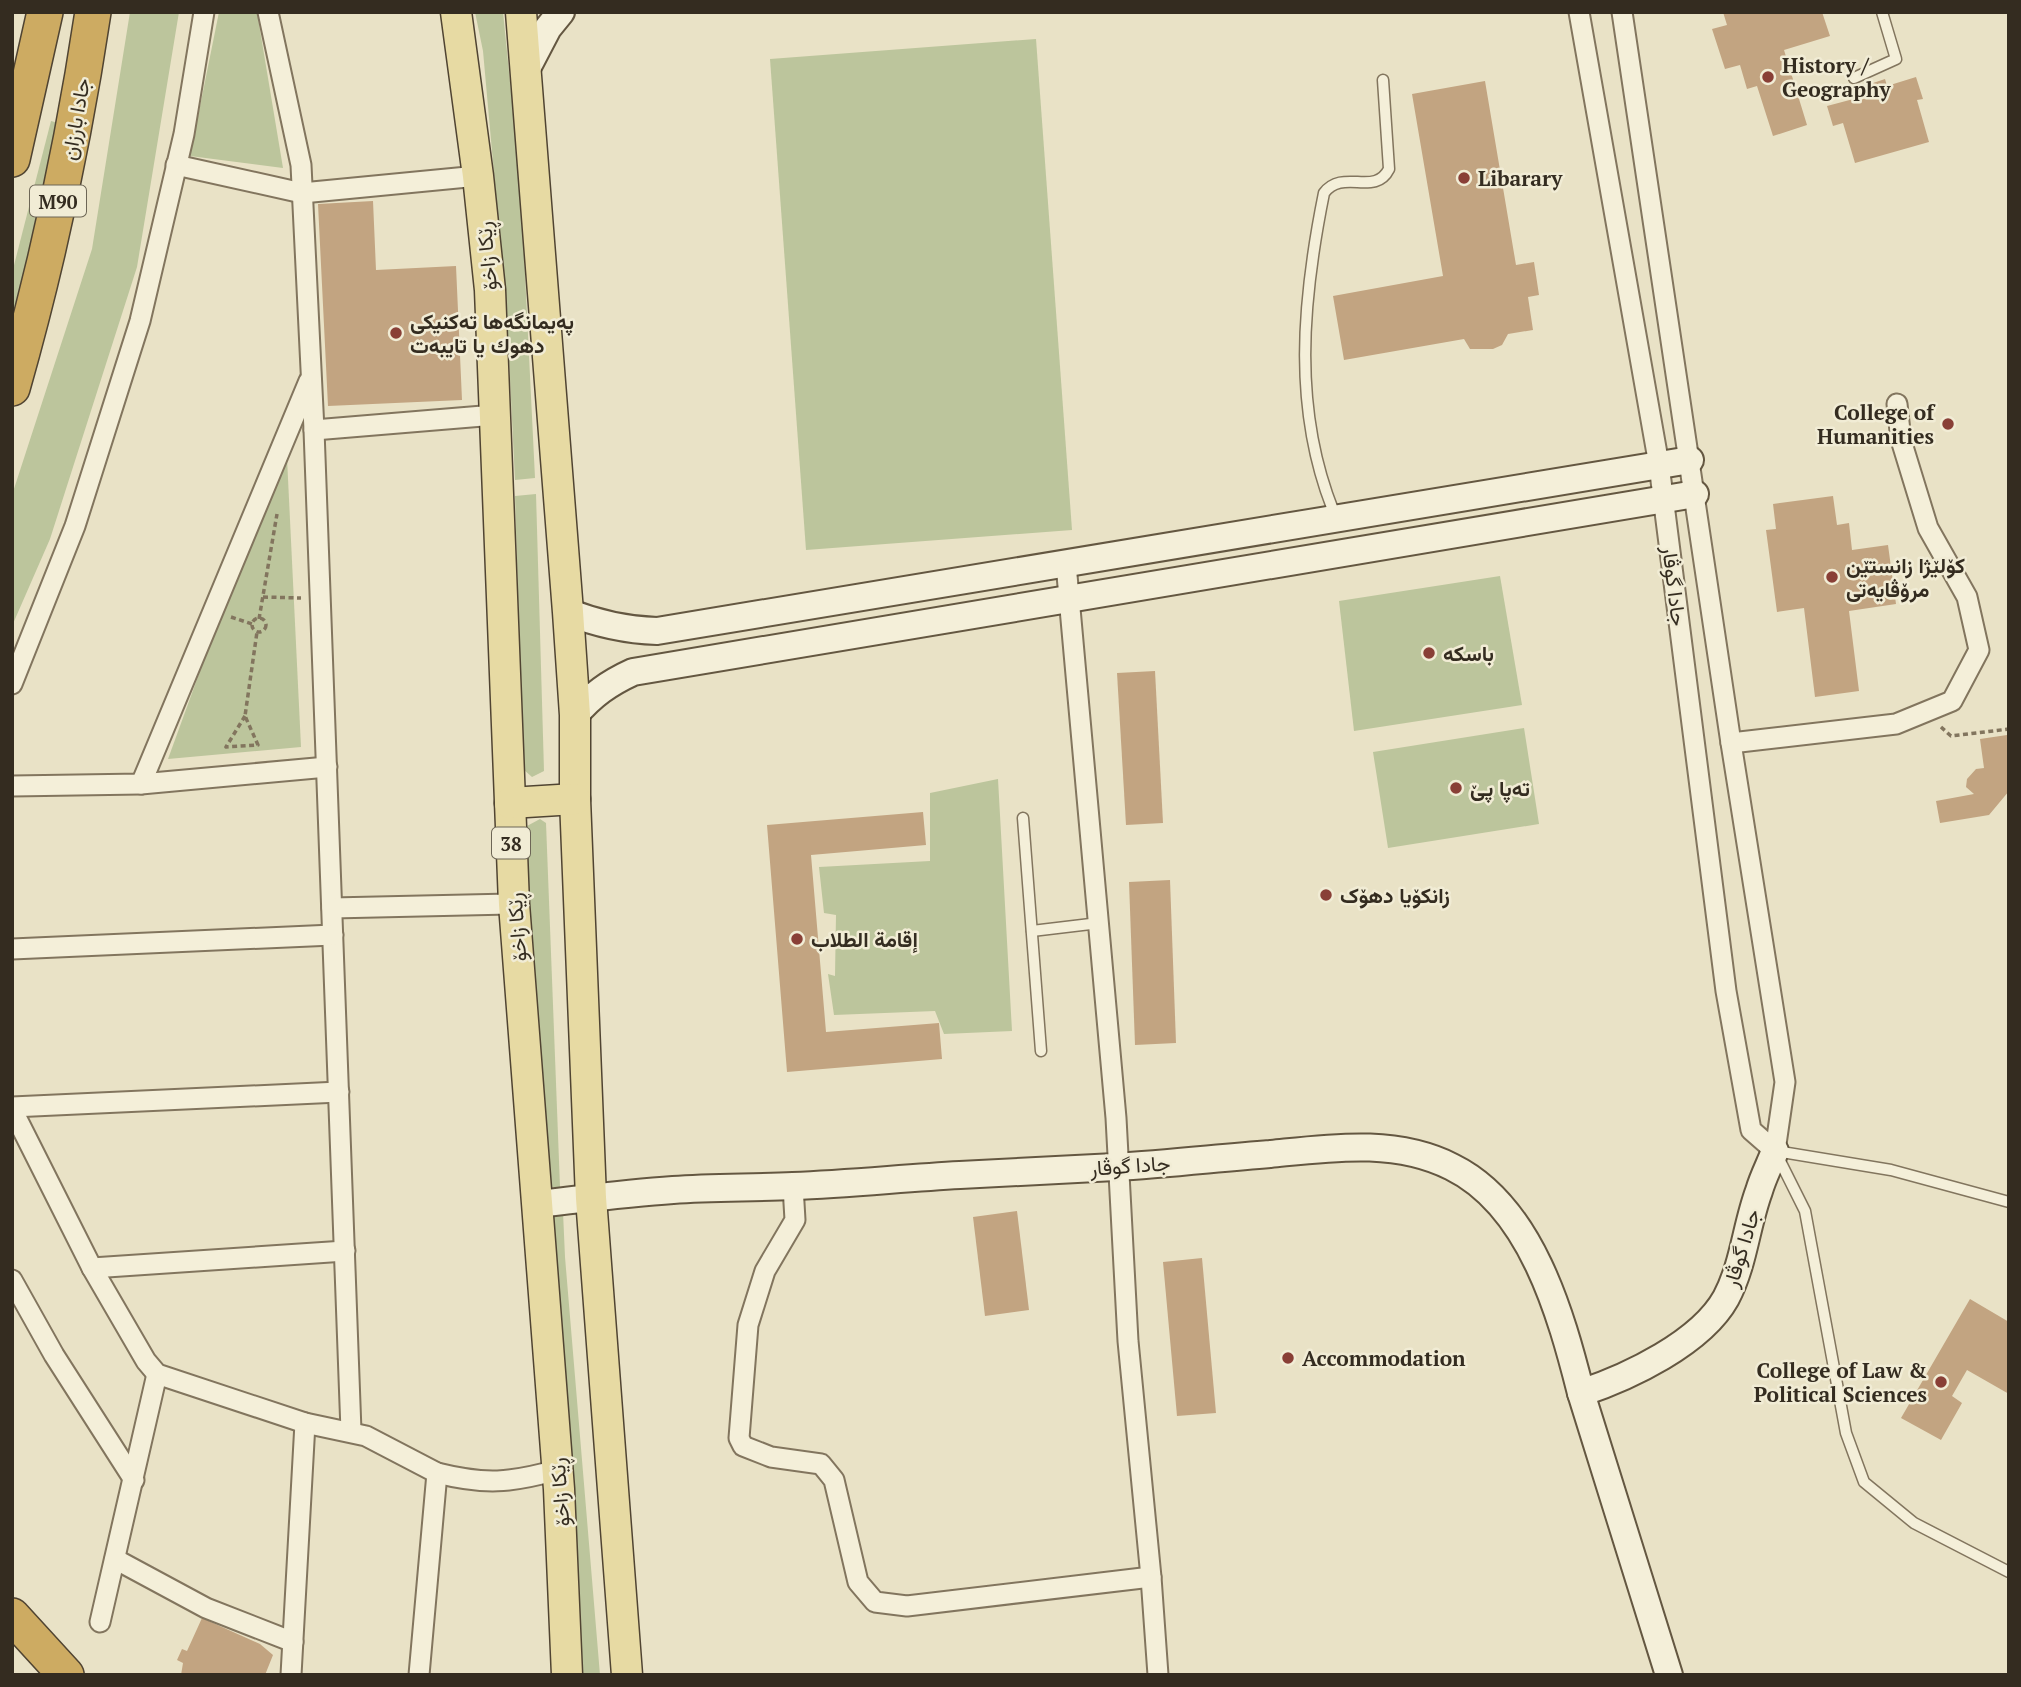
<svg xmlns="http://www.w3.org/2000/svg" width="2021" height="1687" font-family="'PT Serif',Vazirmatn,serif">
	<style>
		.green { fill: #bcc59c }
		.building { fill: #c2a481 }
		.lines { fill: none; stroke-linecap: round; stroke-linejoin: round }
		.lane-casing { stroke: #82755e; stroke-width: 13 }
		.street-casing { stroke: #82755e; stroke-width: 23 }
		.secondary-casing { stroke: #645741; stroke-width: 30 }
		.primary-casing { stroke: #504432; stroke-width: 33 }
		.highway-casing { stroke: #504432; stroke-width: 38 }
		.path { stroke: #82755e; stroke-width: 3.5; stroke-dasharray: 5 3.5; stroke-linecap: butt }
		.lane { stroke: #f4efd9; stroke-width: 10 }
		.street { stroke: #f4efd9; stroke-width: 19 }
		.secondary { stroke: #f4efd9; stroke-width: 26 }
		.primary { stroke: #e7daa3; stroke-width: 30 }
		.highway { stroke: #cdab62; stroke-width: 35 }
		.poi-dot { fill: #893f36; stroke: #f1ecd5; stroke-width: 2.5 }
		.labels { text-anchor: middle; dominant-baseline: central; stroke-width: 5; stroke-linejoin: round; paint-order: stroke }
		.shield { fill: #f1ecd5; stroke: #6d6656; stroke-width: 2 }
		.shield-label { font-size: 19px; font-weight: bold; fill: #342c20 }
		.poi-label { font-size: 21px; font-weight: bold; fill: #342c20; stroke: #f1ecd5; text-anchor: start }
		.street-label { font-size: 21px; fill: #342c20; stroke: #f1ecd5 }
	</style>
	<rect width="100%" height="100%" fill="#e9e2c6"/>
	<!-- green -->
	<g class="green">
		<path d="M130 12H179L137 267 50 539 12 626V495L92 249Z"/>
		<path d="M219 12H257L283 168 190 156Z"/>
		<path d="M475 12H503L521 192 535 478 515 480 507 318 483 51Z"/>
		<path d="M1036 39 1072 530 806 550 770 59Z"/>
		<path d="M51 121 62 124 12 356V273Z"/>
		<path d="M279 454 287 458 301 747 168 759Z"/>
		<path d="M536 494 544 771 532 777 523 769 515 496Z"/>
		<path d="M1500 576 1522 705 1354 731 1339 601Z"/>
		<path d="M1524 728 1539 824 1388 848 1373 752Z"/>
		<path d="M998 779 1012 1031 944 1034 935 1011 834 1015 828 974 835 976 836 915 824 913 819 867 930 861V793Z"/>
		<path d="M540 819 546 823 560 1187 541 1188 527 974V826Z"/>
		<path d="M563 1212 565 1257 600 1675H578L541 1215Z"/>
	</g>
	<!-- building -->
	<g class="building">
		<path d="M1723 12H1822L1830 36 1784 50 1807 125 1773 136 1757 86 1747 89 1740 65 1725 69 1712 29 1727 25Z"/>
		<path d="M1916 77 1923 99 1917 100 1929 142 1855 163 1843 123 1833 126 1827 106 1861 97 1858 88 1885 79 1887 86Z"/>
		<path d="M1485 81 1516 265 1534 262 1539 295 1528 297 1533 330 1508 334 1502 345 1493 349H1470L1464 339 1344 360 1333 296 1443 276 1412 94Z"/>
		<path d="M373 201 376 270 456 266 462 400 328 406 318 204Z"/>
		<path d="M1833 496 1837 525 1849 523 1852 550 1888 545 1896 604 1849 611 1859 691 1815 697 1804 608 1777 612 1766 530 1776 529 1773 504Z"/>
		<path d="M1155 671 1163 823 1126 825 1117 673Z"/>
		<path d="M2007 735 2009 791 1989 815 1940 823 1936 801 1974 794 1966 787 1967 779 1976 769 1984 768 1980 739Z"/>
		<path d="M923 812 926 845 811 855 826 1032 939 1023 942 1059 787 1072 767 825Z"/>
		<path d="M1170 880 1176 1043 1135 1045 1129 882Z"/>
		<path d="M1017 1211 1029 1310 985 1316 973 1217Z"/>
		<path d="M1202 1258 1216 1413 1177 1416 1163 1262Z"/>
		<path d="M1970 1299 2009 1322V1394L1967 1370 1952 1396 1962 1403 1941 1440 1901 1418Z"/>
		<path d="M202 1618 260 1644 273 1655 265 1675H181L183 1663 177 1660 182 1649 187 1651Z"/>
	</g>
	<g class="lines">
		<!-- lane casing -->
		<g class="lane-casing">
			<g id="lane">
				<path d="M1854 78 1896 59 1882 12"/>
				<path d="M1335 515C1292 411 1302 302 1324 193 1343 168 1375 197 1389 169L1383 80"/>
				<path d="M1023 818 1041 1051"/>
				<path d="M1032 931 1099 923"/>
				<path d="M1776 1151 1891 1170 2009 1202"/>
				<path d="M1777 1155 1805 1211 1846 1433 1864 1482 1914 1523 2009 1572"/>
			</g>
		</g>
		<!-- street casing -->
		<g class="street-casing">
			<g id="street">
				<path d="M268 12 301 165 314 430 351 1431"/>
				<path d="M1579 12 1659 465 1726 991 1751 1130 1775 1151"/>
				<path d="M1622 12 1731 743 1785 1082 1775 1151"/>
				<path d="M176 165 302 193 478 176"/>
				<path d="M314 430 495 415"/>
				<path d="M1066 564 1116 1118 1128 1341 1151 1577 1158 1675"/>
				<path d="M12 684 75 526 140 321 184 134 204 12"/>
				<path d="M1731 743 1896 724 1952 701 1979 650 1967 597 1928 528 1901 440 1897 404"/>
				<path d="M141 784 309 381"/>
				<path d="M12 786 141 784 327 767"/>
				<path d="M332 908 514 904"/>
				<path d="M12 949 333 935"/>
				<path d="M12 1107 339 1092"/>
				<path d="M12 1109 92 1268 146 1361 157 1374 305 1423 366 1436 437 1473 419 1675"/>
				<path d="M793 1186 795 1220 765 1271 748 1325 739 1438 743 1446 771 1457 821 1464 834 1480 858 1582 875 1602 907 1606 1151 1577"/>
				<path d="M92 1268 345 1251"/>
				<path d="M12 1280 54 1355 134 1480"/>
				<path d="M437 1473C485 1485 510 1483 557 1470"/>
				<path d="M115 1559 206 1608 293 1642"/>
				<path d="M100 1622 157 1374"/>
				<path d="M291 1675 305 1423"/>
			</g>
		</g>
		<!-- secondary casing -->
		<g class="secondary-casing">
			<g id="secondary">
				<path d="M525 72 548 28 561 12"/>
				<path d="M568 612C598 624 625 630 657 631L1690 460"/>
				<path d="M575 715C592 695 609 683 633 672L1695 494"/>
				<path d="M537 1204C582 1199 628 1193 673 1190 713 1187 753 1188 793 1186 849 1184 904 1178 960 1175 1011 1172 1063 1170 1115 1167 1167 1164 1218 1158 1270 1154 1330 1148 1395 1138 1452 1167 1531 1206 1561 1314 1581 1393"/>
				<path d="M1669 1675 1581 1393C1629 1377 1701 1343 1726 1298 1744 1264 1746 1226 1759 1191 1763 1177 1770 1164 1775 1151"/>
			</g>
		</g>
		<!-- primary casing -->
		<g class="primary-casing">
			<g id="primary">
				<path d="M456 12 478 176 490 290 514 904 559 1489 567 1675"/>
				<path d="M521 12 568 612 575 715V799L591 1198 627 1675"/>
				<path d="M510 803 575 799"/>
			</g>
		</g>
		<!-- highway casing -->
		<g class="highway-casing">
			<g id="highway">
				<path d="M12 159 45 12"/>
				<path d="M12 388C47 265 74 139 93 12"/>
				<path d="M12 1616 66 1675"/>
			</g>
		</g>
		<!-- path -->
		<g class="path">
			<path d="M263 597 301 598"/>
			<path d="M231 617 252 624"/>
			<circle cx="259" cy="625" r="7"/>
			<path d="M259 619 277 514"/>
			<path d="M245 716 226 747 258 745 245 716 257 632"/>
			<path d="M1941 727 1951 736 2009 729"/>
		</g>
		<!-- lane -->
		<use href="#lane" class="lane"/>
		<!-- street -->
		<use href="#street" class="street"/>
		<!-- secondary -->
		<use href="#secondary" class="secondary"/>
		<!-- primary -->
		<use href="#primary" class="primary"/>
		<!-- highway -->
		<use href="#highway" class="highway"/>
	</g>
	<!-- markers -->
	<g class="poi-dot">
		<circle cx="1768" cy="77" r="7"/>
		<circle cx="1464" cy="178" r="7"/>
		<circle cx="396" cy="333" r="7"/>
		<circle cx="1948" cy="424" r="7"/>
		<circle cx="1832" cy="577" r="7"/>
		<circle cx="1429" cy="653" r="7"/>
		<circle cx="1456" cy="788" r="7"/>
		<circle cx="1326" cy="895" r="7"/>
		<circle cx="797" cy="939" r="7"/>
		<circle cx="1288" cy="1358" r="7"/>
		<circle cx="1941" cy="1382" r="7"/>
	</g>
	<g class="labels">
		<!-- shield labels -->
		<g class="shield">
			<rect x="30" y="185.5" width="56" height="31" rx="5"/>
			<rect x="492" y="827.5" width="38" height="31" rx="5"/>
		</g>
		<g class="shield-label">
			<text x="58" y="201">M90</text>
			<text x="511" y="843">38</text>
		</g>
		<!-- poi labels -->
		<g class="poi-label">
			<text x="1782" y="65">History /<tspan x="1782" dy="24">Geography</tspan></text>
			<text x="1478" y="178">Libarary</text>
			<text x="410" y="321">پەیمانگەها تەکنیکی<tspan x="410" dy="24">دهوك یا تایبەت</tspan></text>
			<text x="1934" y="412" text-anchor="end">College of<tspan x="1934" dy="24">Humanities</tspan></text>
			<text x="1846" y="565">كۆلێژا زانستێن<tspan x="1846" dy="24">مرۆڤایەتی</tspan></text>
			<text x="1443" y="653">باسکە</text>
			<text x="1470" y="788">تەپا پێ</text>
			<text x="1340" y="895">زانکۆیا دهۆک</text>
			<text x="811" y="939">إقامة الطلاب</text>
			<text x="1302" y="1358">Accommodation</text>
			<text x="1927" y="1370" text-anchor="end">College of Law &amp;<tspan x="1927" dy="24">Political Sciences</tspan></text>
		</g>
		<!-- street labels -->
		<g class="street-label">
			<text transform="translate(75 119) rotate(-80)">جادا بارزان</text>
			<text transform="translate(486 256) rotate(-95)">ڕێکا زاخۆ</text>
			<text transform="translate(1675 586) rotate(83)">جادا گوڤار</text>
			<text transform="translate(516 927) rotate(-94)">ڕێکا زاخۆ</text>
			<text transform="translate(1130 1165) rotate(-4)">جادا گوڤار</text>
			<text transform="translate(1741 1248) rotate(-73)">جادا گوڤار</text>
			<text transform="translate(559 1492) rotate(-94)">ڕێکا زاخۆ</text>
		</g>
	</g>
	<!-- border -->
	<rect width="2021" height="1687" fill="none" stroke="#342c20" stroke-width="28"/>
</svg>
